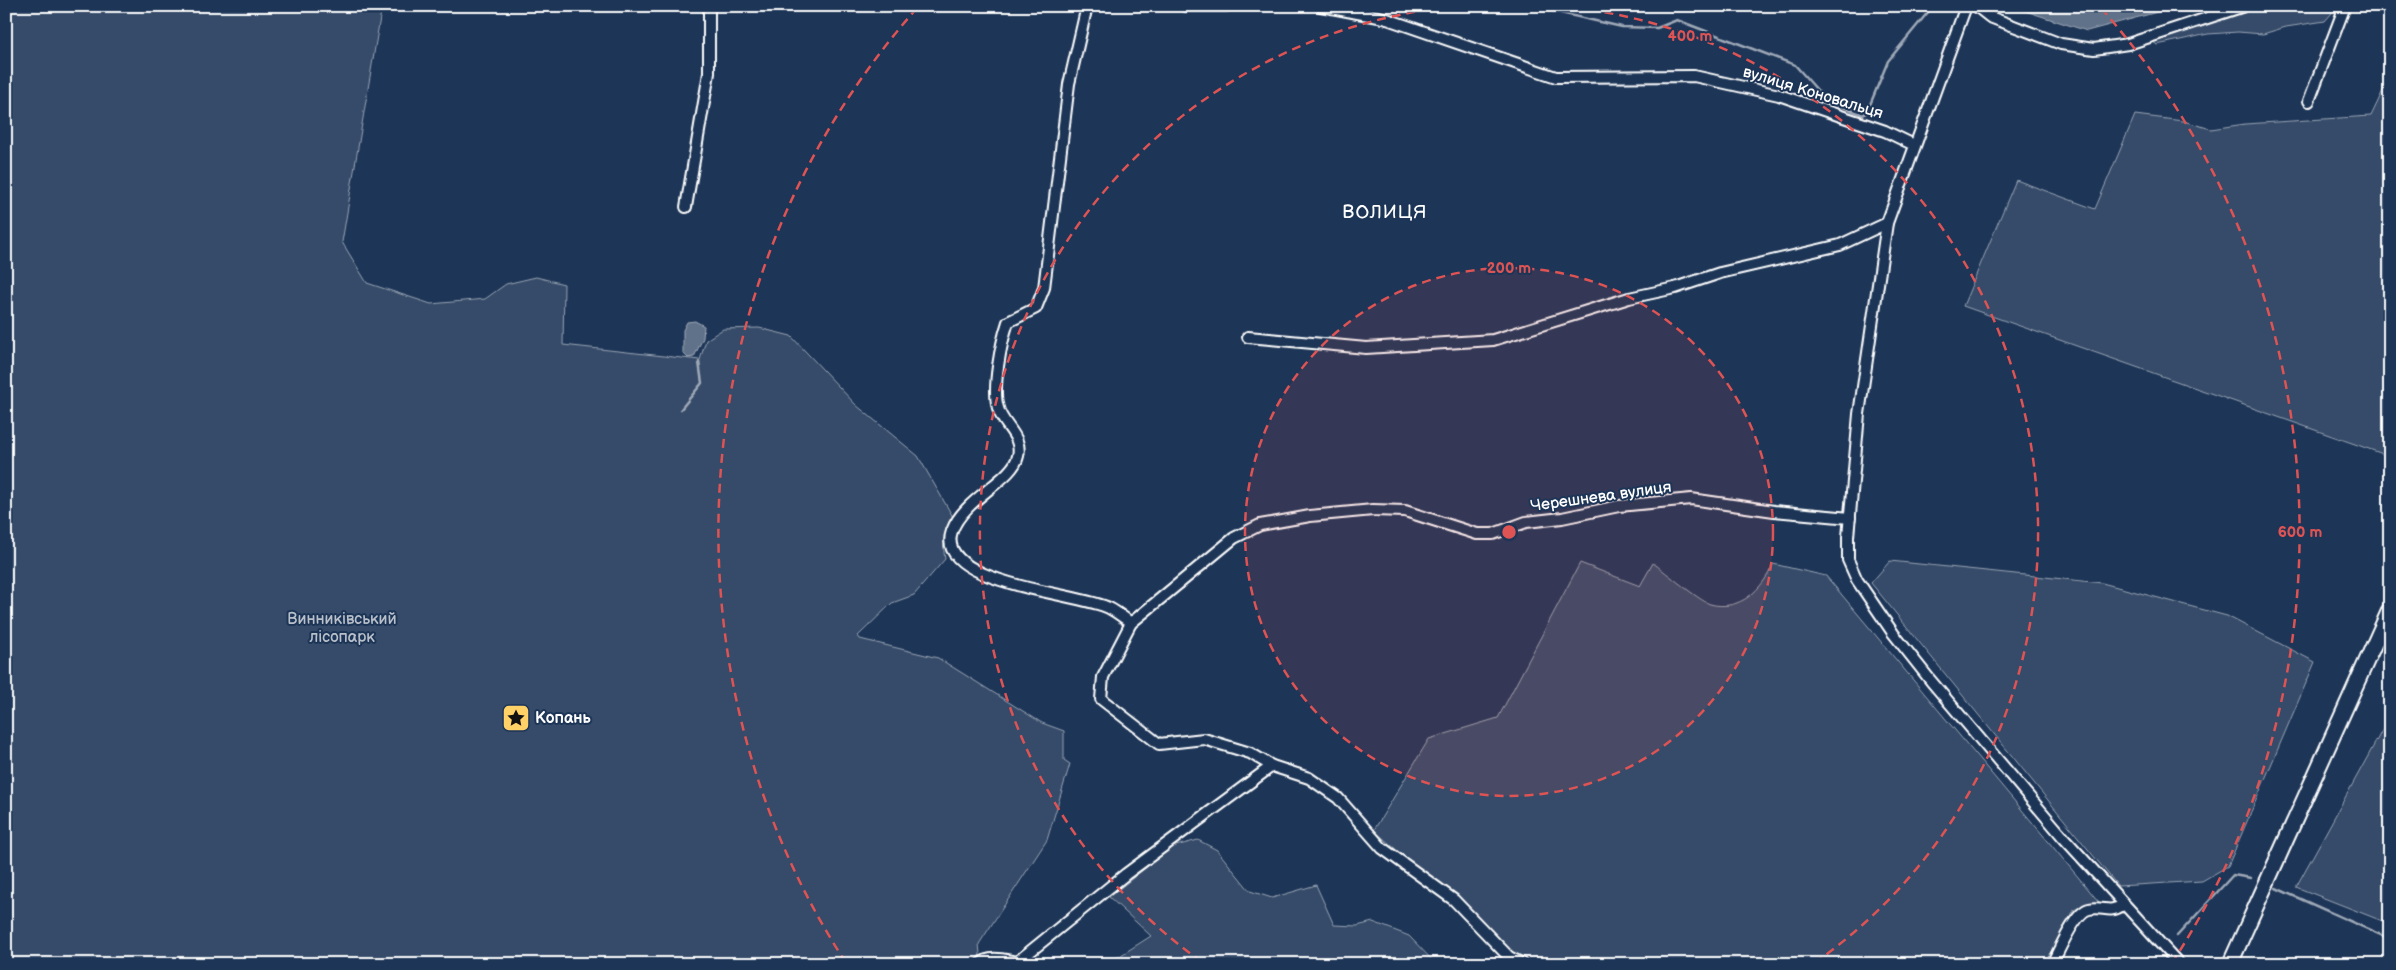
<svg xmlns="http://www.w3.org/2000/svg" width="2396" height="970" font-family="'Balsamiq Sans',sans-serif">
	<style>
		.green { fill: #364b69; stroke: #9aa5b4 }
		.water { fill: #617289; stroke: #a0aab8 }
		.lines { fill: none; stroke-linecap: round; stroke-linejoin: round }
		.stream { stroke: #a0aab8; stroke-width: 2.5 }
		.minor-casing { stroke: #fff; stroke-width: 14 }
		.highway-casing { stroke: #fff; stroke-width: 18 }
		.minor { stroke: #1d3557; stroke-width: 10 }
		.highway { stroke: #1d3557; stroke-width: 14 }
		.ring { fill: none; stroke: #de5353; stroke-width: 2.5; stroke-dasharray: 9 6 }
		.labels { text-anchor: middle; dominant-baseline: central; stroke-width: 4; stroke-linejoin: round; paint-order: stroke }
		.street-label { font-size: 16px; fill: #fff; stroke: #1d3557 }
		.park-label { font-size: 16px; fill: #b9c0ca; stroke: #1d3557 }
		.poi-label { font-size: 16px; font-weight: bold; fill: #fff; stroke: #1d3557; text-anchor: start }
		.quarter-label { font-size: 19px; letter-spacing: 1px; fill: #fff; stroke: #1d3557 }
		.centre { fill: #de5353; stroke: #1d3557; stroke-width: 2.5 }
		.ring-label { font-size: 15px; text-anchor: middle; font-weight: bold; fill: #de5353; stroke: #1d3557; stroke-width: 4; stroke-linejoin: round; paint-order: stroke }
	</style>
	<rect width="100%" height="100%" fill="#1d3557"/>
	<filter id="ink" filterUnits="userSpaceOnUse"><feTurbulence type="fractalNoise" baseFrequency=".02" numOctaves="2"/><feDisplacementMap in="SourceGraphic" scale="10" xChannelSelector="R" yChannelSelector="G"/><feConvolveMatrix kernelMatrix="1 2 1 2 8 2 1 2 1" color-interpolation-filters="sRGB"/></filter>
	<g filter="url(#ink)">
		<!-- green -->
		<g class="green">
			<path d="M6 6H382L342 242 367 283 431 304 485 299 506 284 536 277 564 284 563 345 700 360 706 340 723 329 759 328 791 336 856 405 918 456 953 517C943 530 942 542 945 559L914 595 892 603 858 636 860 639 938 658 1042 723 1064 731V760L1070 764 1047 840 979 944 980 954 977 964H6Z"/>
			<path d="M2267 6H2332V13L2325 21 2286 27 2263 34 2238 32 2208 34 2157 45 2153 42 2160 38Z"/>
			<path d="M2390 76V449L2386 455 1963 306 2016 180 2095 209 2135 115 2183 121 2211 129 2245 124 2371 116Z"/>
			<path d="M1890 561 2102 583 2227 616 2315 662 2228 866 2202 881 2118 886 1871 583Z"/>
			<path d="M1580 563 1640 586 1653 563C1666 572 1698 600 1710 604 1740 612 1763 589 1773 564L1826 576 2099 902 2086 904 2074 910 2044 964H1536L1511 951 1374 830 1429 739 1498 718Z"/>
			<path d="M2390 716V924L2296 887Z"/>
			<path d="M1198 840 1217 850 1250 891 1272 898 1316 885 1334 925 1357 926 1373 922 1409 936 1436 964H1107L1151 936 1109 897 1172 847Z"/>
		</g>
		<!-- water -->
		<g class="water">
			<path d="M2010 6H2174L2176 7 2087 31Z"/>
			<path d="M695 321 704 326 703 338 694 357 688 358 683 353V330L687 322Z"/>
		</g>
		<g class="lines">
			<!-- stream -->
			<g class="stream">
				<path d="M1552 11 1622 27 1657 28 1677 20 1795 65 1826 100 1863 115 1867 112 1888 61 1933 6"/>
				<path d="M681 409 702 383 699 362"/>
				<path d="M2276 888 2390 939"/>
				<path d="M2177 936 2233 875 2251 878"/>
			</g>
			<!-- minor casing -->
			<g class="minor-casing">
				<g id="minor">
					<path d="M1087 6 1069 84 1044 288 1036 308 1008 322C1001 343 992 388 998 408 1002 425 1023 436 1018 456 1013 480 963 499 952 531 933 584 1080 593 1109 608 1117 612 1124 618 1131 623"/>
					<path d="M1186 6H1226"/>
					<path d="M1321 6 1384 18 1556 77 1694 76 1779 95 1885 131 1914 145"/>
					<path d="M1966 6 1887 223 1859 414 1848 537V560L1857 580 1893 633 1931 681 2063 837 2179 964"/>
					<path d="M1976 6 1990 17 2061 44 2094 49 2128 44 2244 6"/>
					<path d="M2309 101 2345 6"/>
					<path d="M686 207 709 73V6"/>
					<path d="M1248 337 1366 348 1493 340 1629 298 1675 288 1720 273 1840 245 1887 223"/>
					<path d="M980 964C990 955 1005 960 1017 962L1126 874 1272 766"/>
					<path d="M1523 964 1509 957 1454 900 1382 848 1338 798 1309 778 1272 766 1250 753 1204 739 1159 744 1101 699 1103 677 1131 623 1234 538 1260 525 1310 516 1373 510 1405 511 1477 534H1493L1526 522 1562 518 1619 506 1691 499 1774 511 1850 518"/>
					<path d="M2052 964C2059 951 2075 912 2089 909 2104 906 2109 914 2123 905"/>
				</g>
			</g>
			<!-- highway casing -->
			<g class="highway-casing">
				<path id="highway" d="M2230 964 2390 609"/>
			</g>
			<!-- minor -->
			<use href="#minor" class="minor"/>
			<!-- highway -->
			<use href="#highway" class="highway"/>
		</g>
	</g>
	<!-- distance rings -->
	<circle cx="1509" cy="532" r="264" fill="#de5353" fill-opacity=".12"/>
	<g class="ring">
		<circle cx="1509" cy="532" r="264"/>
		<path d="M1202 962A528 528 0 0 1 1458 6M1560 6A528 528 0 0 1 1816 962"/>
		<path d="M846 963A791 791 0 0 1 917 8M2101 8A791 791 0 0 1 2172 963"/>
	</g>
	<!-- icons -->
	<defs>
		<g id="sight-square" transform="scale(1.4375)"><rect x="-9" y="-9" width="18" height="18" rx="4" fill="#ffd166" stroke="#1d3557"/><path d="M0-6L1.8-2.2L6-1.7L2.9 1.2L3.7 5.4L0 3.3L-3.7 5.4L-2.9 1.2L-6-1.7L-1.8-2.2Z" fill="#111"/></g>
	</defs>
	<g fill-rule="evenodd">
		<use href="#sight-square" x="516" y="718"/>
	</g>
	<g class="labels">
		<!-- street labels -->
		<g class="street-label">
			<text transform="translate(1813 93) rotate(17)">вулиця Коновальця</text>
			<text transform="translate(1601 497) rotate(-8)">Черешнева вулиця</text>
		</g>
		<!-- park labels -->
		<g class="park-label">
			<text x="342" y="619">Винниківський<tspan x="342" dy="18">лісопарк</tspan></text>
		</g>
		<!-- poi labels -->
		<g class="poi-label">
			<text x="535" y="718">Копань</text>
		</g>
		<!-- quarter labels -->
		<g class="quarter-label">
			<text x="1385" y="212">ВОЛИЦЯ</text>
		</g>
	</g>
	<circle cx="1509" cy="532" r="8" class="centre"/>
	<g class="ring-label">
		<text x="1690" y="41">400 m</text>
		<text x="1509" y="273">200 m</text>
		<text x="2300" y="537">600 m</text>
	</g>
	<!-- margin -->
	<rect width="2396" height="970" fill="none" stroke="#1d3557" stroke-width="25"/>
	<rect x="12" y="12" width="2371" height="945" fill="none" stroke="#fff" stroke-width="2" filter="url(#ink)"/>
</svg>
